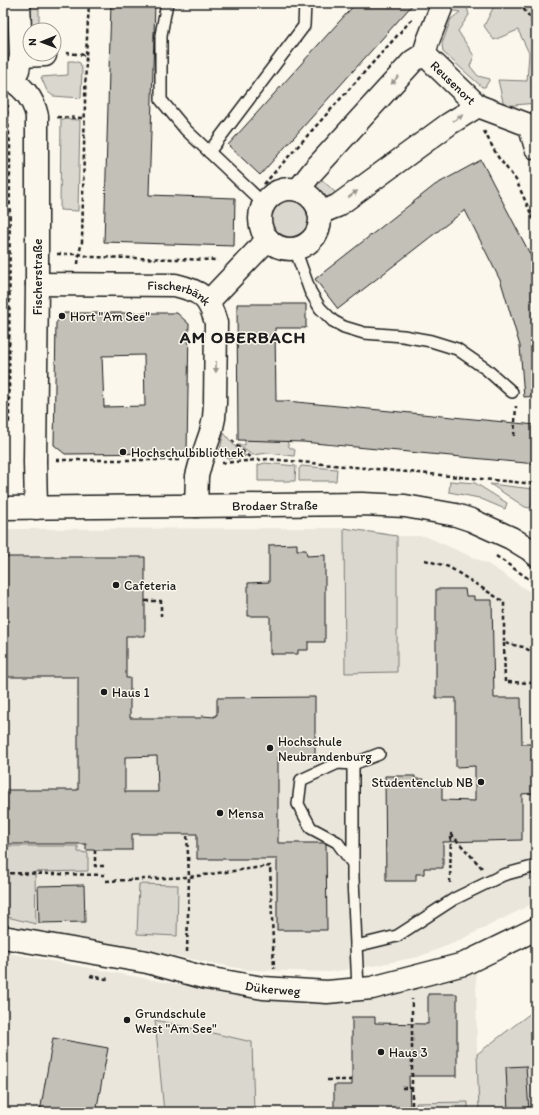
<svg xmlns="http://www.w3.org/2000/svg" width="539" height="1115" font-family="Itim,sans-serif">
	<style>
		.built { fill: #eae6dc }
		.green { fill: #dad7ce; stroke: #7b7a75 }
		.building { fill: #c3c0b8; stroke: #1c1c1c; fill-rule: evenodd }
		.lines { fill: none; stroke-linecap: round; stroke-linejoin: round }
		.service-casing { stroke: #1c1c1c; stroke-width: 14 }
		.minor-casing { stroke: #1c1c1c; stroke-width: 25 }
		.path { stroke: #1c1c1c; stroke-width: 2.5; stroke-dasharray: 4 3; stroke-linecap: butt }
		.service { stroke: #fbf7ec; stroke-width: 11 }
		.minor { stroke: #fbf7ec; stroke-width: 22 }
		.oneway { fill: #97948e }
		.poi-dot { fill: #1c1c1c; stroke: #fbf7ec; stroke-width: 1.5 }
		.labels { text-anchor: middle; dominant-baseline: central; stroke-width: 3; stroke-linejoin: round; paint-order: stroke }
		.street-label { font-size: 13px; fill: #1c1c1c; stroke: #fbf7ec }
		.poi-label { font-size: 13px; fill: #1c1c1c; stroke: #fbf7ec; text-anchor: start }
		.district-label { font-size: 17px; font-weight: bold; letter-spacing: 1px; fill: #1c1c1c; stroke: #fbf7ec }
	</style>
	<rect width="100%" height="100%" fill="#fbf7ec"/>
	<filter id="ink" filterUnits="userSpaceOnUse"><feTurbulence type="fractalNoise" baseFrequency=".025" numOctaves="2"/><feDisplacementMap in="SourceGraphic" scale="8" xChannelSelector="R" yChannelSelector="G"/><feConvolveMatrix kernelMatrix="1 2 1 2 8 2 1 2 1" color-interpolation-filters="sRGB"/></filter>
	<g filter="url(#ink)">
		<!-- built -->
		<g class="built">
			<path d="M344 528 397 536H425L488 564 536 596V901L528 906 454 943 418 957 372 966 329 972 248 970 129 947 3 926V529Z"/>
			<path d="M3 952 251 998 376 993 411 990 476 968 477 1054 479 1112H3Z"/>
		</g>
		<!-- green -->
		<g class="green">
			<path d="M30 3H39V30H31Z"/>
			<path d="M441 3H466L469 15 458 31 474 56 470 66 478 76 490 79 485 87H482L443 52 442 44 451 19 460 12 441 8Z"/>
			<path d="M492 3H536V103L504 106 498 80 527 81 529 53 518 30 494 40 484 26 494 6Z"/>
			<path d="M68 61H74L80 63 82 69 81 98 53 96 47 91 41 77 68 75Z"/>
			<path d="M61 119 80 120 78 211 60 210Z"/>
			<path d="M317 175 338 195C328 199 311 198 314 184 314 181 316 177 317 175Z"/>
			<circle cx="290" cy="218" r="23"/>
			<path d="M224 433 238 450 246 456 228 459 219 453Z"/>
			<path d="M245 440 287 441 289 447 295 450 294 456 268 453 252 455 238 445H245Z"/>
			<path d="M265 463 296 466 295 481H258V465Z"/>
			<path d="M301 466 337 469 336 481H299V469Z"/>
			<path d="M450 481 475 483 507 503 505 509 479 498 449 492Z"/>
			<path d="M490 484 533 489 532 504 530 508 525 507Z"/>
			<path d="M344 528 397 536V672L345 673Z"/>
			<path d="M3 846H78V852L88 853V871L35 872 36 924 3 916Z"/>
			<path d="M139 884 178 885 177 936 137 934Z"/>
			<path d="M536 1009V1112H479L477 1054Z"/>
			<path d="M155 1020 252 1042 254 1112H164Z"/>
			<path d="M468 1102V1112H416V1103Z"/>
		</g>
		<!-- building -->
		<g class="building">
			<path d="M111 3H155L149 195 235 198 234 246 104 242Z"/>
			<path d="M356 3H414L260 175 228 145Z"/>
			<path d="M481 160 530 254 536 268V396L524 397 520 346 501 282 465 210 338 309 315 279 435 185Z"/>
			<path d="M237 304H306V328H275L276 401H286L536 425V464L303 442 238 440Z"/>
			<path d="M64 313H177L189 324 187 453 65 454 54 445 56 323ZM144 355 145 406 104 407 102 356Z"/>
			<path d="M297 544V550H306L307 556 325 555V642H308V650H298V654H270V616H248V583L269 582V545Z"/>
			<path d="M3 557H145V636H126V678H130V718H201L202 716 215 717V715H217V698L315 697V757H278V843H324L326 844 327 930H277V859H197V834H132V850H86V844H3V790H78V677H3ZM157 756 158 792H125V757Z"/>
			<path d="M436 589H465L466 596H474V600H492L494 698H521L522 744H536V793L522 794V840L443 842V868H424V874H416V881H386L385 776H415V779H424V783H442V800L475 801V766L456 767V698H436Z"/>
			<path d="M84 885 85 922 39 923 38 886Z"/>
			<path d="M428 994H457V1076H409L410 1112H334V1085H352V1017H375V1023L428 1024Z"/>
			<path d="M53 1038 108 1048 96 1112H40Z"/>
			<path d="M526 1066 529 1112H508L506 1067Z"/>
		</g>
		<g class="lines">
			<!-- service casing -->
			<g class="service-casing">
				<g id="service">
					<path d="M167 3 161 35V100L186 130 264 204"/>
					<path d="M209 152 304 26 305 3"/>
					<path d="M295 249 310 291 320 308 333 321 344 327 364 333 403 336 431 341 457 349 486 369 512 392"/>
					<path d="M353 764 379 754"/>
					<path d="M353 864 337 842 311 828 298 804 301 780 338 763 353 764V878L358 989"/>
					<path d="M356 946 397 936 454 899 503 875 536 866"/>
				</g>
			</g>
			<!-- minor casing -->
			<g class="minor-casing">
				<g id="minor">
					<path id="s1" d="M424 54 478 106 526 124 530 128 536 148"/>
					<path d="M424 54 428 41 441 8V3"/>
					<path d="M21 56 45 55"/>
					<path d="M3 76C21 84 33 97 37 116V284L35 462 36 508"/>
					<path d="M12 81 18 70 21 56 19 3"/>
					<circle cx="290" cy="219" r="30"/>
					<path d="M298 190 313 171 413 61 424 54"/>
					<path d="M319 213 337 206 449 124 478 106"/>
					<path id="s2" d="M37 284 175 285C200 291 209 296 216 323L215 404 214 418 211 432 201 461 197 476 196 506"/>
					<path d="M208 302 268 239"/>
					<path id="s3" d="M3 508 362 504 405 506 456 515 471 520 511 538 529 549 536 555"/>
					<path id="s4" d="M3 937 147 962 206 978 263 988 327 992 372 988 464 964 536 929"/>
				</g>
			</g>
			<!-- path -->
			<g class="path">
				<path d="M519 3 529 16 536 28"/>
				<path d="M66 53 86 55"/>
				<path d="M57 117 84 118"/>
				<path d="M484 131 498 157 516 180 536 225"/>
				<path d="M264 184 413 18"/>
				<path d="M57 254H79L91 257 218 260"/>
				<path d="M78 264 79 254 82 242 86 55 89 3"/>
				<path d="M3 426 9 422 10 145 7 111 8 105"/>
				<path d="M514 436 516 406"/>
				<path d="M232 440 238 447 253 460"/>
				<path d="M56 460H179"/>
				<path d="M222 463 269 459 536 484"/>
				<path d="M496 556 536 584"/>
				<path d="M425 560 449 567 504 602V643L523 647 536 654"/>
				<path d="M145 601H161V616"/>
				<path d="M504 643 505 682 536 683"/>
				<path d="M95 850V866H106"/>
				<path d="M3 873 106 875"/>
				<path d="M106 881 189 877 270 866 274 969"/>
				<path d="M450 883 451 834 482 868"/>
				<path d="M187 952 189 877 187 834"/>
				<path d="M90 976 106 979 108 978"/>
				<path d="M327 1080H352"/>
				<path d="M402 1088H412"/>
				<path d="M412 1112V999"/>
			</g>
			<!-- service -->
			<use href="#service" class="service"/>
			<!-- minor -->
			<use href="#minor" class="minor"/>
		</g>
		<!-- one-way arrows -->
		<defs><path id="oneway-solid" d="M-6-.8H1V-3.2L6.5 0L1 3.2V.8H-6Z"/></defs>
		<g class="oneway">
			<use href="#oneway-solid" transform="translate(395 80) rotate(132)"/>
			<use href="#oneway-solid" transform="translate(458 118) rotate(-32)"/>
			<use href="#oneway-solid" transform="translate(353 194) rotate(-36)"/>
			<use href="#oneway-solid" transform="translate(216 367) rotate(91)"/>
		</g>
	</g>
	<!-- markers -->
	<g class="poi-dot">
		<circle cx="62" cy="316" r="4"/>
		<circle cx="123" cy="452" r="4"/>
		<circle cx="116" cy="585" r="4"/>
		<circle cx="104" cy="692" r="4"/>
		<circle cx="270" cy="748" r="4"/>
		<circle cx="481" cy="782" r="4"/>
		<circle cx="220" cy="813" r="4"/>
		<circle cx="127" cy="1020" r="4"/>
		<circle cx="381" cy="1052" r="4"/>
	</g>
	<g class="labels">
		<!-- street labels -->
		<g class="street-label">
			<text stroke="none"><textPath href="#s1" startOffset="41">Reusenort</textPath></text>
			<text transform="translate(37 277) rotate(-90)">Fischerstraße</text>
			<text stroke="none"><textPath href="#s2" startOffset="144">Fischerbänk</textPath></text>
			<text stroke="none"><textPath href="#s3" startOffset="272">Brodaer Straße</textPath></text>
			<text stroke="none"><textPath href="#s4" startOffset="275">Dükerweg</textPath></text>
		</g>
		<!-- poi labels -->
		<g class="poi-label">
			<text x="70" y="316">Hort "Am See"</text>
			<text x="131" y="452">Hochschulbibliothek</text>
			<text x="124" y="585">Cafeteria</text>
			<text x="112" y="692">Haus 1</text>
			<text x="278" y="741">Hochschule<tspan x="278" dy="15">Neubrandenburg</tspan></text>
			<text x="473" y="782" text-anchor="end">Studentenclub NB</text>
			<text x="228" y="813">Mensa</text>
			<text x="135" y="1013">Grundschule<tspan x="135" dy="15">West "Am See"</tspan></text>
			<text x="389" y="1052">Haus 3</text>
		</g>
		<!-- district labels -->
		<g class="district-label">
			<text x="243" y="337">AM OBERBACH</text>
		</g>
	</g>
	<!-- margin -->
	<rect width="539" height="1115" fill="none" stroke="#fbf7ec" stroke-width="16"/>
	<rect x="8" y="8" width="523" height="1099" fill="none" stroke="#1c1c1c" stroke-width="1.5" filter="url(#ink)"/>
	<!-- north arrow -->
	<g transform="translate(42 42) rotate(269)"><circle r="19" fill="#fbf7ec" stroke="#a29f99"/>
	<path d="M0-3L7 15L0 10L-7 15Z" fill="#1c1c1c"/>
	<text y="-6" font-size="11" font-weight="bold" text-anchor="middle" fill="#1c1c1c">N</text>
	</g>
</svg>
